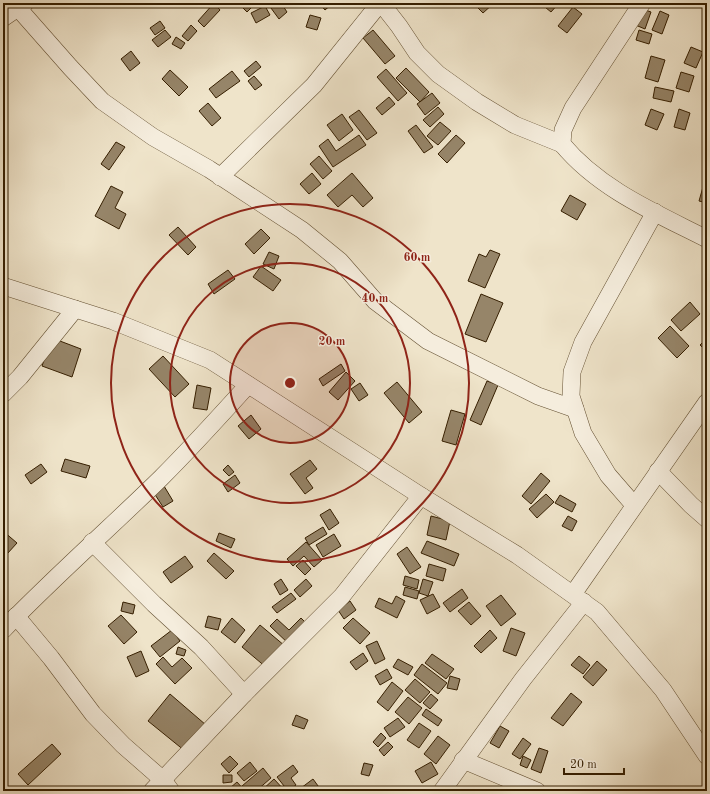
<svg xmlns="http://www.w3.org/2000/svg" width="710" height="794" font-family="'Old Standard TT',serif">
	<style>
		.building { fill: #968569; stroke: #351e00 }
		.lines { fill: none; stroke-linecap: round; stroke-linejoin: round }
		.street-casing { stroke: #645032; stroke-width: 18 }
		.street { stroke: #f5eddd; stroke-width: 17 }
		.ring { fill: none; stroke: #8f2418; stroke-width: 2 }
		.centre { fill: #8f2418; stroke: #f5eddd; stroke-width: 2 }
		.ring-label { font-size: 12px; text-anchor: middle; font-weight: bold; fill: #8f2418; stroke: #f5eddd; stroke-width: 3; stroke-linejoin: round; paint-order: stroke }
	</style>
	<rect width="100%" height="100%" fill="#efe4ca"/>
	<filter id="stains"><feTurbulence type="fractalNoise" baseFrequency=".005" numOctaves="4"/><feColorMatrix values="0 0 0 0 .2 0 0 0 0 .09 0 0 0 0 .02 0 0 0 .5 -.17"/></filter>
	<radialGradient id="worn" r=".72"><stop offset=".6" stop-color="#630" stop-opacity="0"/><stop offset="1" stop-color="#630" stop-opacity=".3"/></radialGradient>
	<!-- building -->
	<g class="building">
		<path d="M214 3 220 10 204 27 198 21Z"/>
		<path d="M245 3H256L247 12 242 7Z"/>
		<path d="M269 3H281L287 12 279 19 268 4Z"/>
		<path d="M319 3H331L332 4 325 10Z"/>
		<path d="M477 3H494L483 13 475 5Z"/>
		<path d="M540 3H559L551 12Z"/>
		<path d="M265 6 270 15 256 23 251 13Z"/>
		<path d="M573 7 582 14 567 33 558 26Z"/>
		<path d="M640 8 651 12 645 29 633 24Z"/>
		<path d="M660 11 669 15 662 34 652 30Z"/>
		<path d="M310 15 321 18 317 30 306 27Z"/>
		<path d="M160 21 165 28 155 35 150 28Z"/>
		<path d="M191 25 197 31 188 41 182 36Z"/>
		<path d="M165 30 171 37 158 47 152 40Z"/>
		<path d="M373 30 395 56 385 64 363 38Z"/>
		<path d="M639 30 652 34 649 44 636 40Z"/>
		<path d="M176 37 185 43 181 49 172 44Z"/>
		<path d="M691 47 703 52 696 68 684 63Z"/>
		<path d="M131 51 140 63 130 71 121 59Z"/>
		<path d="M651 56 665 60 658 82 645 78Z"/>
		<path d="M256 61 261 67 249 77 244 71Z"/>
		<path d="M406 68 429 92 420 102 396 78Z"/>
		<path d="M386 69 407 93 398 101 377 77Z"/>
		<path d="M170 70 188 87 179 96 162 79Z"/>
		<path d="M232 71 240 81 216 98 209 89Z"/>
		<path d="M681 72 694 76 689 92 676 88Z"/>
		<path d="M254 76 262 85 255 90 248 81Z"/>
		<path d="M655 87 674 91 671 102 653 98Z"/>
		<path d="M432 93 440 103 425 115 417 104Z"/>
		<path d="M389 97 395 104 382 115 376 108Z"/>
		<path d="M208 103 221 118 212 126 199 111Z"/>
		<path d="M438 107 444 114 430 127 423 120Z"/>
		<path d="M651 109 664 114 657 130 645 125Z"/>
		<path d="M679 109 690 113 685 130 674 127Z"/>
		<path d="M359 110 377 133 367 140 349 117Z"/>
		<path d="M342 114 353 130 339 141 327 125Z"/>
		<path d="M440 122 451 131 438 145 427 136Z"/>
		<path d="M416 125 433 147 424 153 408 131Z"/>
		<path d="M359 135 366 145 333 167 319 146 328 139 336 151Z"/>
		<path d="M456 135 465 143 447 163 438 154Z"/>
		<path d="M116 142 125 147 109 170 101 164Z"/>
		<path d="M319 156 332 171 323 179 310 164Z"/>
		<path d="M312 173 321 184 309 194 300 184Z"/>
		<path d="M352 173 373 198 363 207 352 195 338 207 327 195Z"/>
		<path d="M707 173V203L699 201Z"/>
		<path d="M111 186 123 192 115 208 126 214 119 229 95 216Z"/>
		<path d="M570 195 586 204 577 220 561 211Z"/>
		<path d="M178 227 196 247 188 255 169 235Z"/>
		<path d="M261 229 270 238 254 254 245 244Z"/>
		<path d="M490 250 500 254 485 288 468 281 479 254 486 257Z"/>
		<path d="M269 252 279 256 274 269 263 264Z"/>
		<path d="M261 266 281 280 273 291 253 277Z"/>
		<path d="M228 270 235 279 214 294 208 284Z"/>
		<path d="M481 294 503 303 486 342 465 334Z"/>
		<path d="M690 302 700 314 681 331 671 320Z"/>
		<path d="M670 326 689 346 677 358 658 338Z"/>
		<path d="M52 338 81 349 72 377 42 366Z"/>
		<path d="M707 338V352L700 345Z"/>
		<path d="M163 356 189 384 175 397 149 369Z"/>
		<path d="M341 364 345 371 323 386 319 379Z"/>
		<path d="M346 372 355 381 338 400 329 392Z"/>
		<path d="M487 381 498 385 481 425 470 420Z"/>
		<path d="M397 382 422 412 409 423 384 393Z"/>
		<path d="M360 383 368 395 359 401 351 389Z"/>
		<path d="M197 385 211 388 207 410 193 408Z"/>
		<path d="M451 410 465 414 456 445 442 441Z"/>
		<path d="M251 415 261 429 249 439 238 426Z"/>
		<path d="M65 459 90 466 86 478 61 471Z"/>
		<path d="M310 460 317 469 306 478 313 488 305 494 290 474Z"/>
		<path d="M41 464 47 472 31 484 25 475Z"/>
		<path d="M228 465 234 472 229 476 223 470Z"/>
		<path d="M541 473 550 481 531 504 522 496Z"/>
		<path d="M235 475 240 483 228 492 223 484Z"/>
		<path d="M164 486 173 501 163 507 154 493Z"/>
		<path d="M546 494 554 502 537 518 529 509Z"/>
		<path d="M560 495 576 504 572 512 555 503Z"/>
		<path d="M330 509 339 523 329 530 320 515Z"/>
		<path d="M431 516 450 521 446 540 427 535Z"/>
		<path d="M568 516 577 521 572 531 562 526Z"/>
		<path d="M323 527 327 534 309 545 305 538Z"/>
		<path d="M3 531 17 543 7 554 3 550Z"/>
		<path d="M219 533 235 539 231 548 216 541Z"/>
		<path d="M334 534 341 546 323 557 316 545Z"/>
		<path d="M427 541 459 554 454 566 421 553Z"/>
		<path d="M306 542 322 560 314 567 304 556 293 566 287 559Z"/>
		<path d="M407 547 421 567 410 574 397 554Z"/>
		<path d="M214 553 234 571 226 579 207 561Z"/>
		<path d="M185 556 193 567 171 583 163 572Z"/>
		<path d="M303 560 311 569 305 575 296 566Z"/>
		<path d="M429 564 446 569 443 581 426 576Z"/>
		<path d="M405 576 419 580 417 589 403 585Z"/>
		<path d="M281 579 288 590 280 595 274 584Z"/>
		<path d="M306 579 312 586 300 597 294 590Z"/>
		<path d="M423 579 433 582 428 596 419 593Z"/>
		<path d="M405 587 419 591 417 599 403 595Z"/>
		<path d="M462 589 468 598 450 612 443 603Z"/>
		<path d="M291 593 296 599 277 613 272 607Z"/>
		<path d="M433 594 440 607 427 614 420 600Z"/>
		<path d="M501 595 516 614 501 626 486 606Z"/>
		<path d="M396 596 405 601 397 618 375 607 379 598 392 604Z"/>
		<path d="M350 601 356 610 344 619 338 610Z"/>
		<path d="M123 602 135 605 133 614 121 611Z"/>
		<path d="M469 602 481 616 471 625 458 611Z"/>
		<path d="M121 615 137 632 124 644 108 626Z"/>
		<path d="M208 616 221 619 218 630 205 627Z"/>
		<path d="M232 618 245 630 235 643 221 632Z"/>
		<path d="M301 618 308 625 290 645 270 626 277 619 289 630Z"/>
		<path d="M353 618 370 633 360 644 343 628Z"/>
		<path d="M260 625 285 646 267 668 242 647Z"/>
		<path d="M511 628 525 633 516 656 503 651Z"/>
		<path d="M172 630 180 641 160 657 151 646Z"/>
		<path d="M490 630 497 638 481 653 474 646Z"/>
		<path d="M377 641 385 659 375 664 366 646Z"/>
		<path d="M178 647 186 650 184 656 176 654Z"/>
		<path d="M141 651 149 671 136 677 127 657Z"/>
		<path d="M363 653 368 661 356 670 350 662Z"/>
		<path d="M432 654 454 669 446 679 425 663Z"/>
		<path d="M579 656 590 665 583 674 571 665Z"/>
		<path d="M163 657 172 667 182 658 192 668 175 684 156 664Z"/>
		<path d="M398 659 413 667 408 675 393 667Z"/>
		<path d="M597 661 607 670 593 686 583 677Z"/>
		<path d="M422 664 447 683 438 694 414 675Z"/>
		<path d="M387 669 392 678 380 685 375 676Z"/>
		<path d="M450 676 460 679 457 690 447 688Z"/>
		<path d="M415 679 430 692 420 703 405 690Z"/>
		<path d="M392 682 403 691 388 711 377 702Z"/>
		<path d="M571 693 582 702 563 726 551 718Z"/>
		<path d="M170 694 206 725 185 751 148 721Z"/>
		<path d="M431 694 438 700 430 709 423 703Z"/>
		<path d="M408 697 422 708 409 724 395 712Z"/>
		<path d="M426 709 442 720 438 726 422 715Z"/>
		<path d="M296 715 308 720 304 729 292 725Z"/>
		<path d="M398 718 405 727 390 737 384 728Z"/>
		<path d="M419 723 431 731 419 748 407 740Z"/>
		<path d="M500 726 509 731 499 748 490 743Z"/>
		<path d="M381 733 386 738 378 747 373 742Z"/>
		<path d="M438 736 450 745 436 764 424 754Z"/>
		<path d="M523 738 531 744 520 759 512 754Z"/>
		<path d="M388 742 393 747 384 756 379 750Z"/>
		<path d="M52 744 61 754 28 785 18 774Z"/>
		<path d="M539 748 548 751 541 773 531 769Z"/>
		<path d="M230 756 238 764 229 773 221 764Z"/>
		<path d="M523 756 531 760 527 768 520 765Z"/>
		<path d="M250 762 257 771 244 781 237 773Z"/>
		<path d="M431 762 438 774 422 783 415 771Z"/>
		<path d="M364 763 373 765 369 776 361 774Z"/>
		<path d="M293 765 298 772 291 778 296 785 288 791 277 777Z"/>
		<path d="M263 768 271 778 256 791H246L242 786Z"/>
		<path d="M223 775H232V782L223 783Z"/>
		<path d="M274 779 285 791H261Z"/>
		<path d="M313 779 321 790 319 791H297Z"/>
		<path d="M237 782 245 791H233L230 788Z"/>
	</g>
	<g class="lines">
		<!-- street casing -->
		<g class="street-casing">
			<g id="street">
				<path d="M16 3 18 8 70 67 102 101 153 137 209 169 302 230 340 261 375 301 428 341 538 396 575 409"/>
				<path d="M381 3 399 26 417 53 438 74 477 102 515 125 562 144"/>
				<path d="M642 3 573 108 563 130 562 144C599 189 656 213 707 239"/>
				<path d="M3 18 25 3"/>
				<path d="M220 177 314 85 380 3"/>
				<path d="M3 286 113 321 210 360 421 496 517 555 597 612 663 690 707 756"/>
				<path d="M3 394 20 377 75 309"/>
				<path d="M658 471 691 505 707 519"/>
				<path d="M634 505 608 475 583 433 571 396 572 372 583 342 655 212"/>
				<path d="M92 542 154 604 201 647 244 694"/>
				<path d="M573 594 707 402"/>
				<path d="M16 616 51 658 93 714 123 745 163 780 171 791"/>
				<path d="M3 630C54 577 109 529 161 478 191 448 220 416 248 385"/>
				<path d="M463 760 537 791"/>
				<path d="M152 791 244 694 342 596 421 496"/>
				<path d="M442 791 523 679 584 602"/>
			</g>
		</g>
		<!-- street -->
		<use href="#street" class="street"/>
	</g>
	<!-- distance rings -->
	<circle cx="290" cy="383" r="60" fill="#8f2418" fill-opacity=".12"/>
	<g class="ring">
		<circle cx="290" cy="383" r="60"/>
		<circle cx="290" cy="383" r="120"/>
		<circle cx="290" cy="383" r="179"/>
	</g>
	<circle cx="290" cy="383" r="6" class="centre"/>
	<g class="ring-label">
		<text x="417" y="261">60 m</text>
		<text x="375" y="302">40 m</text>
		<text x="332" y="345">20 m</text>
	</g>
	<!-- margin -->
	<rect width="710" height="794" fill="none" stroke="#efe4ca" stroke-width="16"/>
	<rect x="4" y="4" width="702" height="786" fill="none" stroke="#351e00" stroke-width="2"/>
	<rect x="8" y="8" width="694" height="778" fill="none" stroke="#351e00"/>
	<!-- scale -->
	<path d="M564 768v6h60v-6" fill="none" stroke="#351e00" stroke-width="2"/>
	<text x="570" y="768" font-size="12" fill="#351e00" stroke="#f5eddd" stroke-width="3" paint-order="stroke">20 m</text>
	<rect width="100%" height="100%" filter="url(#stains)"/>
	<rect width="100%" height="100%" fill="url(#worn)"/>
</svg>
